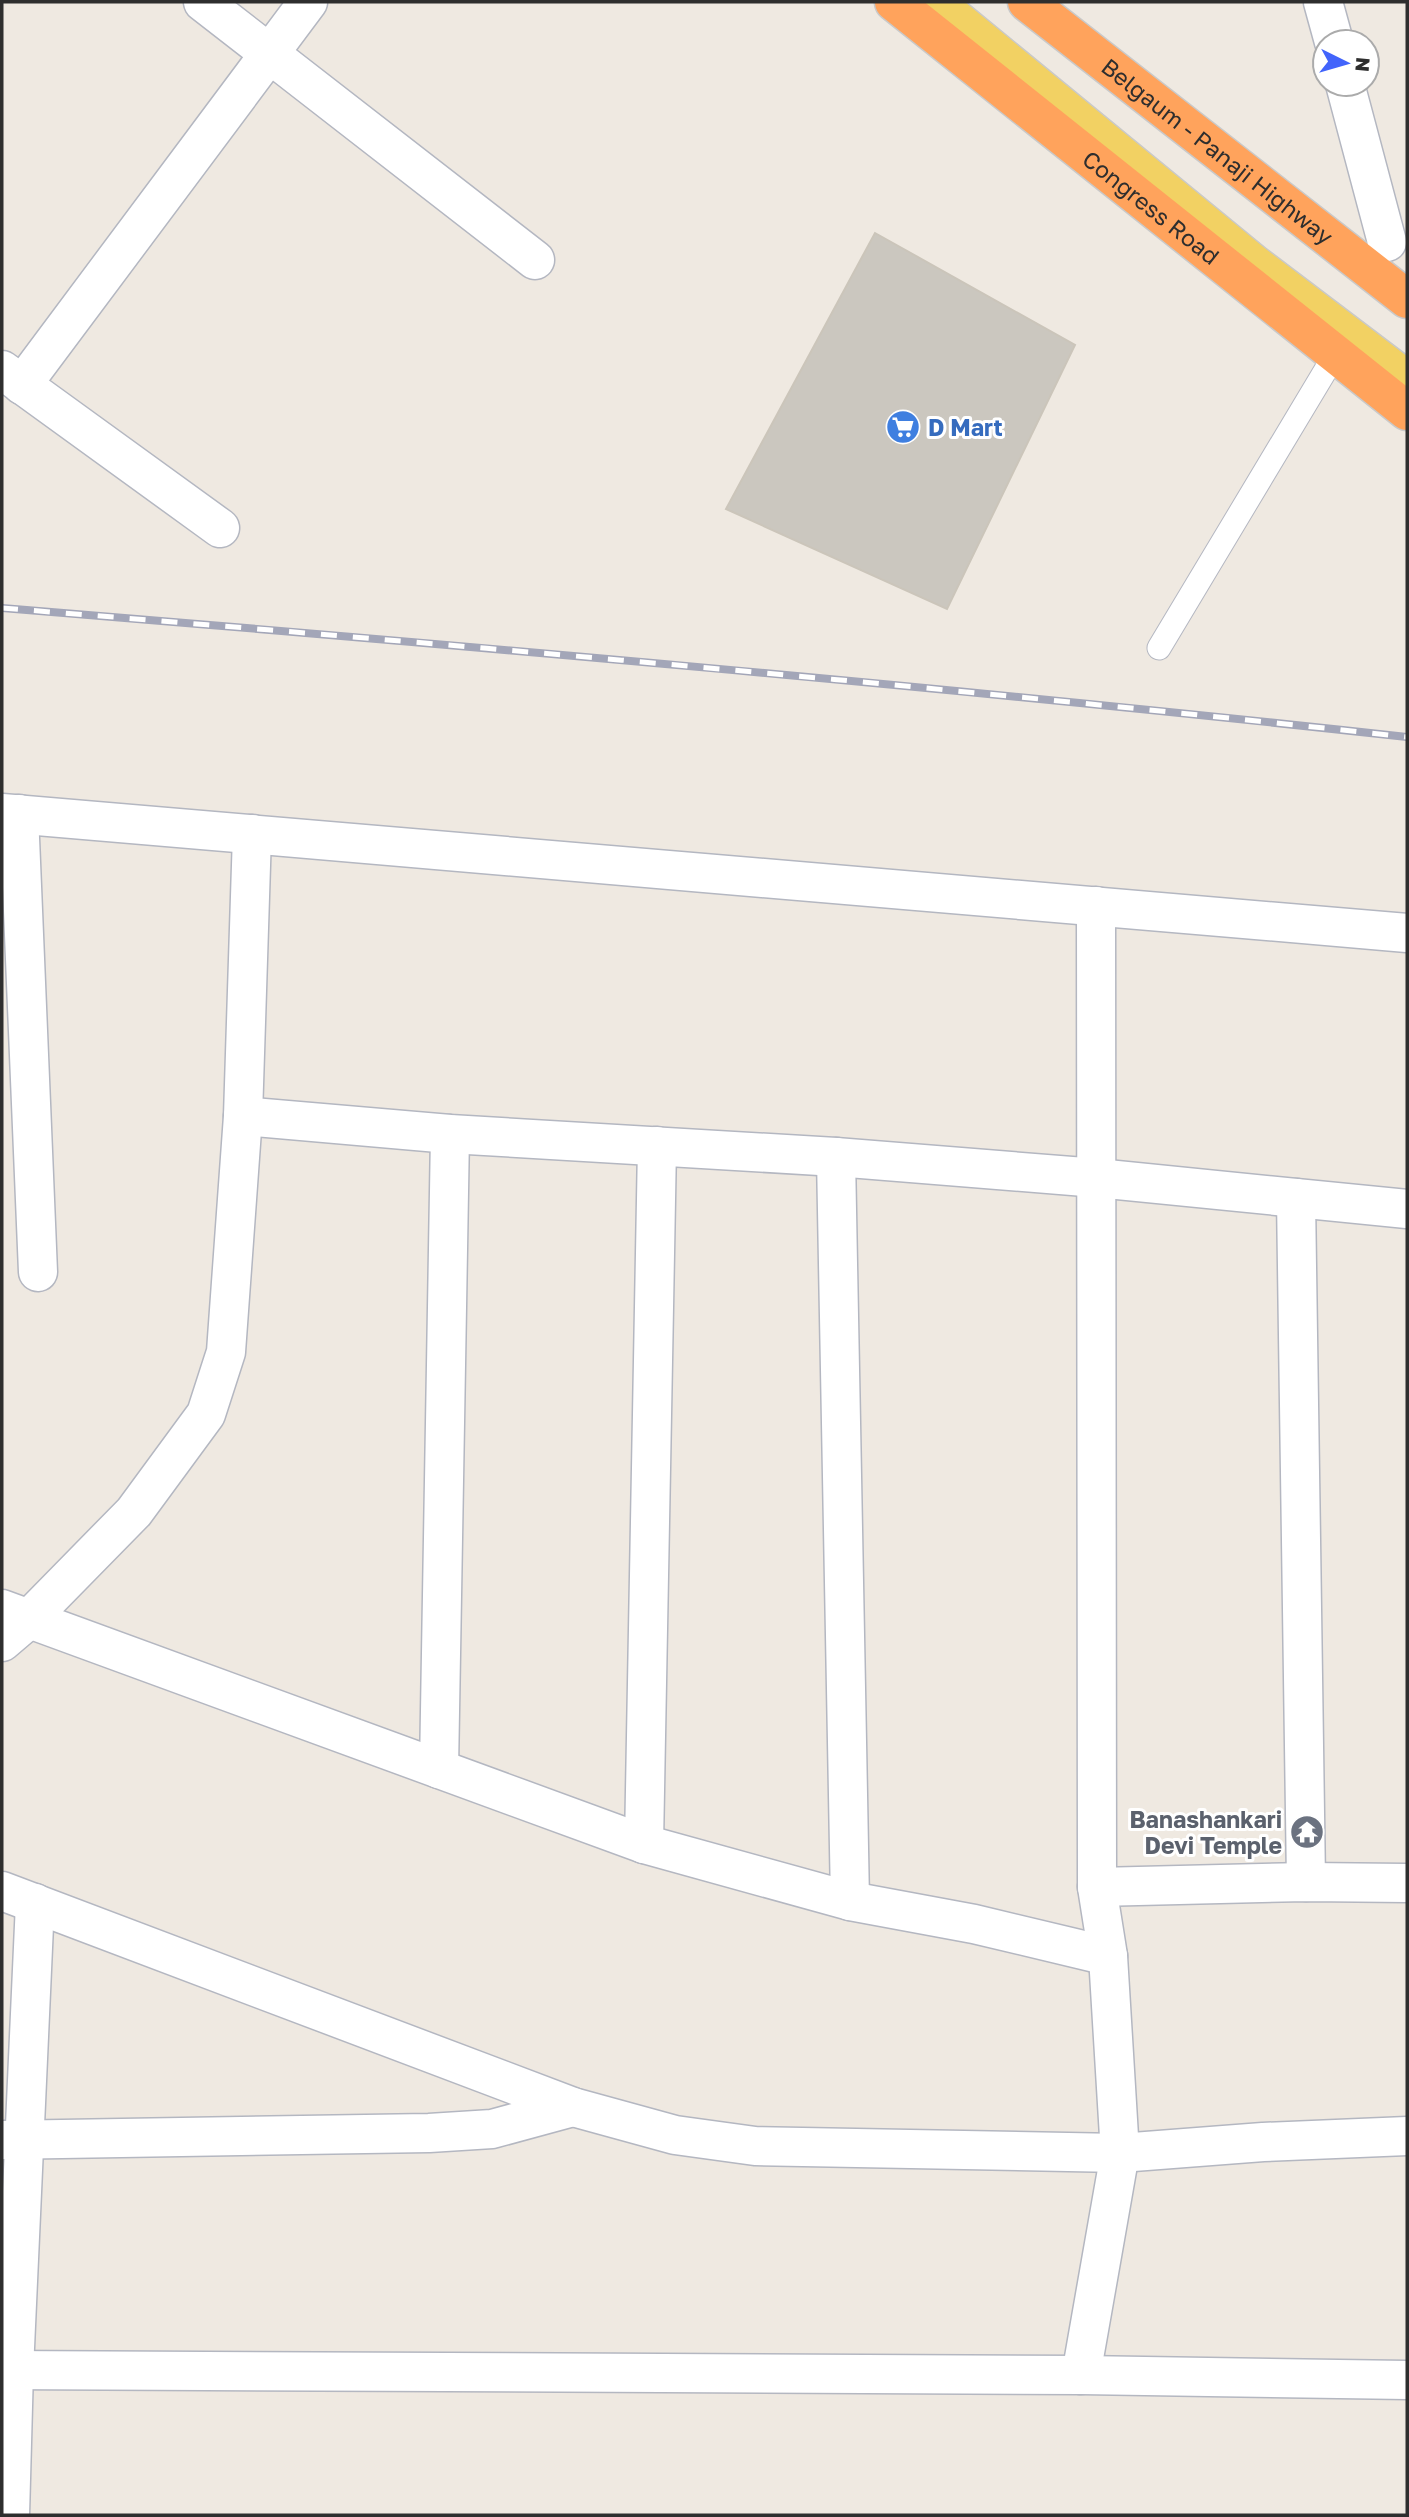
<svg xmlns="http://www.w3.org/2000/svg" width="1409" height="2517" font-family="'Golos Text',sans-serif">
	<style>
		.building { fill: #cbc7bf; stroke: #cbc5ba; stroke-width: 2 }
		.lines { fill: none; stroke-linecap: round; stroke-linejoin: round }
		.lane-casing { stroke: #b4b7c1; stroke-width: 25 }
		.street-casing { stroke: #b4b7c1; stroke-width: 41 }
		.primary-casing { stroke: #c9c9c9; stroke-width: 41 }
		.highway-casing { stroke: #c9c9c9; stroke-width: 41 }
		.lane { stroke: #fff; stroke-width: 23 }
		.street { stroke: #fff; stroke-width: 38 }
		.primary { stroke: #f2d163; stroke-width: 38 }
		.highway { stroke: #ffa35c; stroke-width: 38 }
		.rail-casing { stroke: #a3a6b8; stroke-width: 8 }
		.rail { stroke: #fff; stroke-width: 5; stroke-dasharray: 16; stroke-linecap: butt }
		.labels { text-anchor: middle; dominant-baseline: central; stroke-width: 6; stroke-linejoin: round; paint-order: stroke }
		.street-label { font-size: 23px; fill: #2e2e2e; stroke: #fff }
		.shop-label { font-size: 23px; font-weight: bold; fill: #366cbe; stroke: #fff; text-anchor: start }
		.worship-label { font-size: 23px; font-weight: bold; fill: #5b616d; stroke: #fff; text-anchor: end }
	</style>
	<rect width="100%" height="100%" fill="#efe9e1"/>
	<!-- building -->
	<path class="building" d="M875 233 1075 345 947 609 726 509Z"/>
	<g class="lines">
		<!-- lane casing -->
		<g class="lane-casing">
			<path id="lane" d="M1159 648 1336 353"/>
		</g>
		<!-- street casing -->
		<g class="street-casing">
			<g id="street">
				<path d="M203 2 535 260"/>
				<path d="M1323 2 1334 42"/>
				<path d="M1345 84 1387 242"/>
				<path d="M2 370 220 528"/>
				<path d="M22 385 308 2"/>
				<path d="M2 813 1407 933"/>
				<path d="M19 814 38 1272"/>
				<path d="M1096 906 1097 1887"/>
				<path d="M243 1116 450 1134 836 1157 1097 1178 1407 1209"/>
				<path d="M836 1157 850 1901"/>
				<path d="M1296 1198 1306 1882"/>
				<path d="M2 1609 644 1844 850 1901 974 1924 1108 1956"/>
				<path d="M2 1642 29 1619 134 1512 206 1414 226 1352 243 1116 252 834"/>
				<path d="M439 1769 450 1134"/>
				<path d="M644 1844 657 1146"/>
				<path d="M2 1891 573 2107 675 2135 755 2146 1120 2153 1263 2142 1407 2136"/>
				<path d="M2 2140 429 2133 492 2129 573 2107"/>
				<path d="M2 2370 1081 2375 1407 2380"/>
				<path d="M1081 2375 1120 2153 1108 1956 1097 1887 1306 1882 1407 1883"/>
				<path d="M10 2515 14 2370 35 1903"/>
			</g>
		</g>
		<!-- primary casing -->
		<g class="primary-casing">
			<path id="primary" d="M935 2 1254 264 1407 380"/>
		</g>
		<!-- highway casing -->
		<g class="highway-casing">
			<g id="highway">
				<path id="s1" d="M894 2 1407 411"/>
				<path id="s2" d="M1027 2 1407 299"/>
			</g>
		</g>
		<!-- lane -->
		<use href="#lane" class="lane"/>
		<!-- street -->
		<use href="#street" class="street"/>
		<!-- primary -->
		<use href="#primary" class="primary"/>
		<!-- highway -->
		<use href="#highway" class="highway"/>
		<!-- rail casing -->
		<g class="rail-casing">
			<path id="rail" d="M2 608C471 646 940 686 1407 737"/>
		</g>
		<!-- rail -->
		<use href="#rail" class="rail"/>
	</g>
	<!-- icons -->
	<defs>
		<g id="supermarket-disc" transform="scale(1.75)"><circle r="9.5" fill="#3f7fe0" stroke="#fff"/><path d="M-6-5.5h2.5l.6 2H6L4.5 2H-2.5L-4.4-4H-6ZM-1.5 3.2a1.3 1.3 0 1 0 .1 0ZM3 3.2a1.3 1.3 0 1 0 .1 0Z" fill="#fff"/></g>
		<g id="temple-disc" transform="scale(1.75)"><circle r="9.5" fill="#6b7280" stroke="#fff"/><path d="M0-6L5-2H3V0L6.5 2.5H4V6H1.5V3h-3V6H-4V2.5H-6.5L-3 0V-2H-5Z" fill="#fff"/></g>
	</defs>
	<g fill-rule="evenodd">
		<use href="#supermarket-disc" x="903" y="427"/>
		<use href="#temple-disc" x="1307" y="1832"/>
	</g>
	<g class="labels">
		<!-- street labels -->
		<g class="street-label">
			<text stroke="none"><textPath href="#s2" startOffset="242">Belgaum - Panaji Highway</textPath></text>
			<text stroke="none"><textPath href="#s1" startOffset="329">Congress Road</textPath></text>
		</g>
		<!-- shop labels -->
		<g class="shop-label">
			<text x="928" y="427">D Mart</text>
		</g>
		<!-- worship labels -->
		<g class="worship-label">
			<text x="1282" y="1819">Banashankari<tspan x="1282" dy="26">Devi Temple</tspan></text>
		</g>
	</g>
	<!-- border -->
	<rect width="1409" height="2517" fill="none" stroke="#2e2e2e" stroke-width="7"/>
	<!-- north arrow -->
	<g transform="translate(1346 63) rotate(95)"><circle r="33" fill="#ffffff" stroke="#ababab" stroke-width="2"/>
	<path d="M0-5L12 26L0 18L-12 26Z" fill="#4264fb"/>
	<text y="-10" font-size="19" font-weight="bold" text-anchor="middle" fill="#2e2e2e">N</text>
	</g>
</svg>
